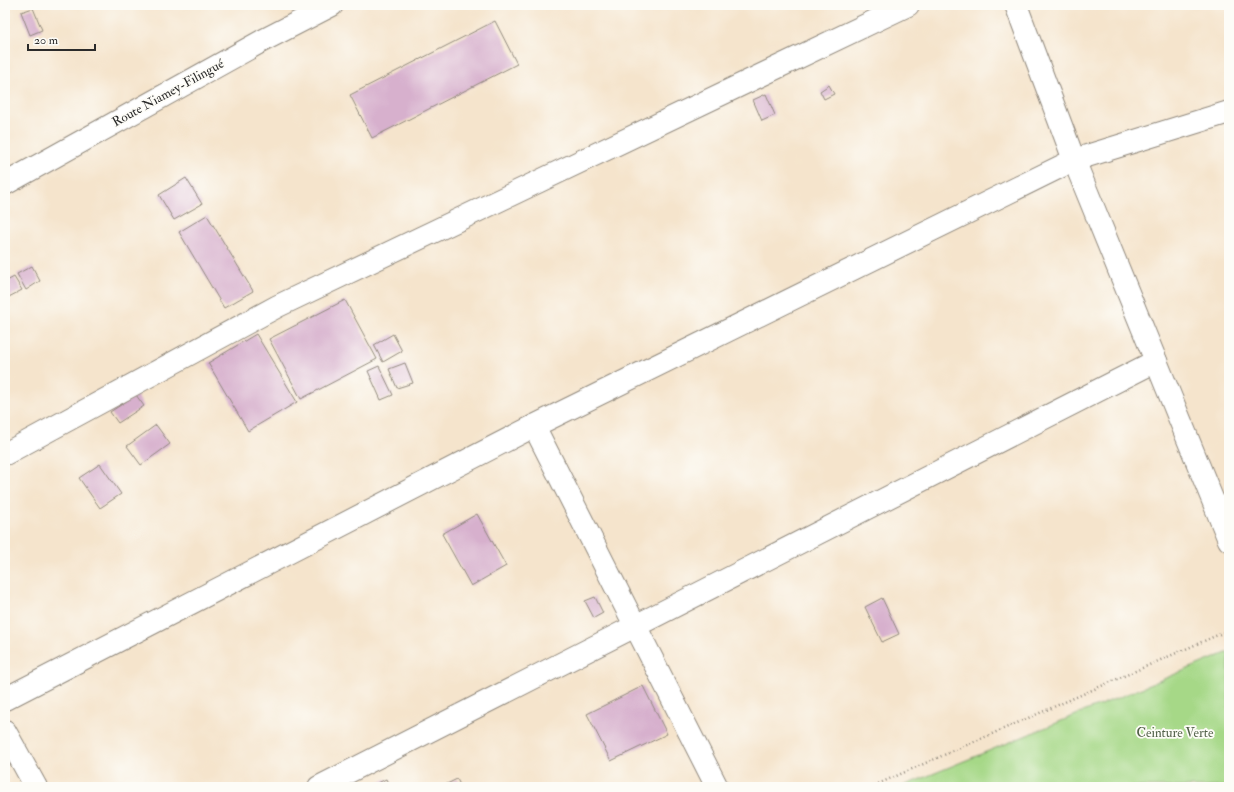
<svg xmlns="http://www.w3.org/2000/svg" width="1234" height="792" font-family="'IM FELL Double Pica',serif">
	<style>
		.green { fill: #a6d887; stroke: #688259 }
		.building { fill: #d7b0cd }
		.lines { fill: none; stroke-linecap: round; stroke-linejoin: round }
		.street-casing { stroke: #90887c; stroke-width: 24 }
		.primary-casing { stroke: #90887c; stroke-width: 24 }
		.path { stroke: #90887c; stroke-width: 2.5; stroke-dasharray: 1 3; stroke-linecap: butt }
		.street { stroke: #fff; stroke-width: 22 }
		.primary { stroke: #fff; stroke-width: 22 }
		.labels { text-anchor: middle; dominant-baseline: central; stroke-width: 3.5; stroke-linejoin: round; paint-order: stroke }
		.street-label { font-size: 13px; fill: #2b2b2b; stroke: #fdfcf7 }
		.park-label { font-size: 13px; fill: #505f47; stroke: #fdfcf7 }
	</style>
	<rect width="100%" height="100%" fill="#fdfcf7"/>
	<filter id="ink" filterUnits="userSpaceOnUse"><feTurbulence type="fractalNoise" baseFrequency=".025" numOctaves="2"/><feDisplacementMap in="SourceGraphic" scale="8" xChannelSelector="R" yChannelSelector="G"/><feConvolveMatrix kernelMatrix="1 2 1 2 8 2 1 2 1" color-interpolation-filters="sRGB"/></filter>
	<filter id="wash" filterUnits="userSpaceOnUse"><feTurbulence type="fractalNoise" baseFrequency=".012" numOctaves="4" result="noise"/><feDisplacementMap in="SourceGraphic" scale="16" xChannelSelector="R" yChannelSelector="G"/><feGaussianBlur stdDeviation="0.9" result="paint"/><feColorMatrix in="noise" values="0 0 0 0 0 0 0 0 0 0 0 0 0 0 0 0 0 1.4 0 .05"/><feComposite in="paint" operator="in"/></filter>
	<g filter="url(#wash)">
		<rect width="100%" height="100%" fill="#f5e4cc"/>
		<!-- green -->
		<path class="green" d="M1229 652V787H901Z"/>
		<g id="blocks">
			<!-- building -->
			<g class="building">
				<path d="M33 8 42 30 30 35 21 12Z"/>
				<path d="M495 21 517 64 372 138 350 95Z"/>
				<path d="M829 85 834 94 824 99 820 91Z"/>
				<path d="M766 94 775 115 762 121 753 100Z"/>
				<path d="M186 178 202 204 174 220 159 195Z"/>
				<path d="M207 215 253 291 224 308 179 232Z"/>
				<path d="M32 266 40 281 26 290 17 274Z"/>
				<path d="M14 277 22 290 5 299V282Z"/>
				<path d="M345 300 377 359 301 399 269 339Z"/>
				<path d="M256 334 297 402 248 431 208 363Z"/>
				<path d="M393 334 402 351 383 362 374 345Z"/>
				<path d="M405 363 413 383 397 388 389 369Z"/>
				<path d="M379 366 393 395 381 400 368 371Z"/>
				<path d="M136 395 144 406 118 423 110 412Z"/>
				<path d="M156 425 170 444 141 465 127 446Z"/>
				<path d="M100 464 121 494 100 508 79 478Z"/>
				<path d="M477 514 506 566 471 586 442 534Z"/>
				<path d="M595 597 603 613 594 618 585 601Z"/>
				<path d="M882 598 899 634 882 642 865 607Z"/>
				<path d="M643 686 667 734 611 761 587 714Z"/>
				<path d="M386 779 390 787H370Z"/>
				<path d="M457 779 461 787H441Z"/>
			</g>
		</g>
	</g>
	<g filter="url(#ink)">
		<use href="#blocks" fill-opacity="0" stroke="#90887c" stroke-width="1"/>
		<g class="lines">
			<!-- street casing -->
			<g class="street-casing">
				<g id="street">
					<path d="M1016 5 1074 160 1229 540"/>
					<path d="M534 426 717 787"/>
					<path d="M5 454 278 306 908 5"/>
					<path d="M5 699 534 426 1074 160 1229 112"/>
					<path d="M5 731 36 787"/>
					<path d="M319 787 1156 361"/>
				</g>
			</g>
			<!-- primary casing -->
			<g class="primary-casing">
				<path id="primary" d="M5 184 262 41 332 5"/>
			</g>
			<!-- path -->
			<path class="path" d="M871 787 1229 630"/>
			<!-- street -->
			<use href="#street" class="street"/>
			<!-- primary -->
			<use href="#primary" class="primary"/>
		</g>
	</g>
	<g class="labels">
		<!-- street labels -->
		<g class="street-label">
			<text transform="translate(168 93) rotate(-29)">Route Niamey-Filingué</text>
		</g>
		<!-- park labels -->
		<g class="park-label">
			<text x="1175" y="733">Ceinture Verte</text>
		</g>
	</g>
	<!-- margin -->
	<rect width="1234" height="792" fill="none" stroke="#fdfcf7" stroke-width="20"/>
	<!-- scale -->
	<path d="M28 44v6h67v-6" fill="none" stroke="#2b2b2b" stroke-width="2"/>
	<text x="34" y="44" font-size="12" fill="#2b2b2b" stroke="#fdfcf7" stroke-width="3" paint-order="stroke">20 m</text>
</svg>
